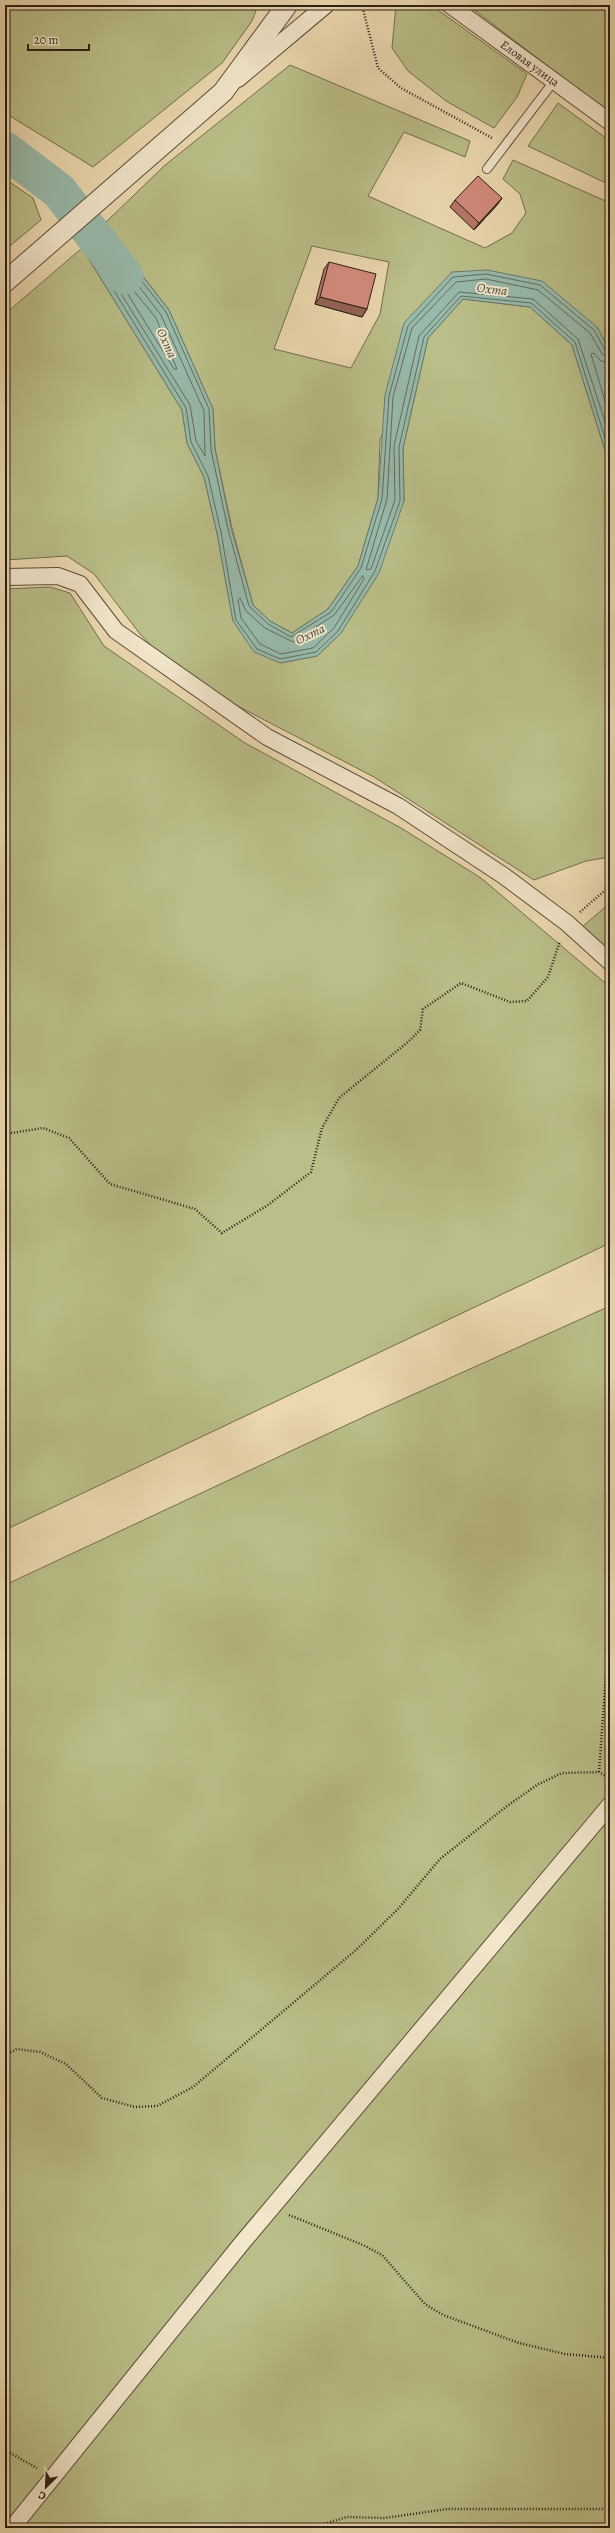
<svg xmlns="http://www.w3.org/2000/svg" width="615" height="2533" font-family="Alegreya,serif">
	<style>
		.green { fill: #babe88; stroke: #716e4e; fill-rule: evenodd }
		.water { fill: #98baab; stroke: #6b7c6f }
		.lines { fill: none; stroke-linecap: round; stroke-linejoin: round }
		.shore { stroke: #606c60; stroke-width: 1 }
		.river { stroke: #98baab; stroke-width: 37 }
		.service-casing { stroke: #594d3b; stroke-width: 10 }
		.minor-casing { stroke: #594d3b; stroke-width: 18 }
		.tertiary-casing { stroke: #594d3b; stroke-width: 22 }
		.path { stroke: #281f14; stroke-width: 2.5; stroke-dasharray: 1 2; stroke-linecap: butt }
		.service { stroke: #f2e6cb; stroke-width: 8 }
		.minor { stroke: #f2e6cb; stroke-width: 16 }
		.tertiary { stroke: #f2e6cb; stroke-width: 20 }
		.wall { fill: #b5776a; stroke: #281f14 }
		.shaded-wall { fill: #936156; stroke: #281f14 }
		.building { fill: #d28a7b; stroke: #281f14 }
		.labels { text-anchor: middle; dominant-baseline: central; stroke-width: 4; stroke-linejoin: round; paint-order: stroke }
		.street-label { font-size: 12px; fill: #281f14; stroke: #f2e6cb }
		.water-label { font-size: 13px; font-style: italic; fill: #4a4e41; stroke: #f2e6cb }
	</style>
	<rect width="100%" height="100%" fill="#ebd8af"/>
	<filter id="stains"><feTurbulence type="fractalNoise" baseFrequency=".005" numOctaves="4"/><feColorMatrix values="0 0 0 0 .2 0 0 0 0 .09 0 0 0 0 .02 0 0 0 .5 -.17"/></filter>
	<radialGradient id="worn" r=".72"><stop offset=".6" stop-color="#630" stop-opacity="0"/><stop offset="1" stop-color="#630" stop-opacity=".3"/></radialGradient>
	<!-- green -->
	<g class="green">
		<path d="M5 5H258L252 21 222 63 93 167 5 113Z"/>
		<path d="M396 5H431L527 74 517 97 494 128 446 101 408 71 392 48Z"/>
		<path d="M468 5H610V114Z"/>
		<path d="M290 65 470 141 465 157 404 132 368 196 485 248 512 233 526 213 520 194 503 179 513 160 610 203V351L597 327 452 272 380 440 378 498 358 566 328 609 292 633 270 621 253 605 232 528 215 449 213 409 169 310 103 225 164 166ZM312 246 389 262 380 314 351 368 274 349Z"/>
		<path d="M558 103 610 141V185L528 146Z"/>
		<path d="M5 179 33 198 41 220 5 250Z"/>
		<path d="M82 248 182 410 187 443 204 477 217 533 233 621 280 663 317 656 341 633 404 501 403 448 428 338 463 299 530 307 572 345 610 466V857L586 861 534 880 374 777 180 676 140 634 94 574 67 556 5 560V314Z"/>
		<path d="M50 587 70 593 104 646 245 743 401 828 481 878 610 987V1243L5 1530V589Z"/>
		<path d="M610 903V951L582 927Z"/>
		<path d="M610 1306V2528H5V1585L370 1414Z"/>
	</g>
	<!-- water -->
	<path class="water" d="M103 225 169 310 213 409 215 449 231 528 253 605 270 621 292 633 328 609 358 566 378 498 385 395 404 323 452 272 487 270 542 281 597 327 610 351V466L572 345 530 307 463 299 428 338 403 448 404 501 379 573 341 633 317 656 280 663 254 652 233 621 217 533 204 477 187 443 182 410 82 248Z"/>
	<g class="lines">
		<!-- shore -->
		<g class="shore">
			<path d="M101 241H104L161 315 204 411 205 456 196 441 190 405 94 250Z"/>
			<path d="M112 264 156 318 177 369H174L111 267Z"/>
			<path d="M610 352 605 350 594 330 540 285 486 274 453 277 408 326 389 396 382 499 361 568 331 612 291 637 268 624 249 606 228 529 211 450 209 409 166 312 104 233H101L88 248 186 408 191 442 208 476 221 532 236 620 257 649 280 659 316 652 338 631 375 571 400 501 399 447 424 337 461 296 531 303 575 342 610 454"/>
			<path d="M610 357 602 354 590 333 538 290 486 279 456 282 412 328 393 397 387 499 366 570 371 569 395 500 394 446 419 336 459 292 533 299 578 339 610 437"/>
			<path d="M610 363 601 361 594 353 591 354 610 418"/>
			<path d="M363 576 364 579 334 628 313 648 281 654 260 644 241 618 238 600 240 598 246 611 265 628 293 642 334 615Z"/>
		</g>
		<!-- river -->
		<path class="river" d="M5 150 59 191 125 276"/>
		<!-- service casing -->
		<g class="service-casing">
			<path id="service" d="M487 169 554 81"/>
		</g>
		<!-- minor casing -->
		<g class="minor-casing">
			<g id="minor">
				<path id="s1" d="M450 5 610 122"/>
				<path d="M238 79 326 5"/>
				<path d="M5 577 58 576 80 584 116 631 267 737 398 806 504 876 567 923 610 962"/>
				<path d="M12 2528 242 2243 610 1805"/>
			</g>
		</g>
		<!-- tertiary casing -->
		<g class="tertiary-casing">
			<path id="tertiary" d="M5 282 223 92 287 5"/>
		</g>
		<!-- path -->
		<g class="path">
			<path d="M362 5 378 68 401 88 492 138"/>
			<path d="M580 912 610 886"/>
			<path d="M5 1134 43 1128 69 1138 110 1184 195 1209 222 1233 268 1205 311 1172 322 1128 339 1098 408 1042 420 1030 423 1009 461 983 510 1002 527 1001 548 977 560 941"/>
			<path d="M599 1772 610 1619"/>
			<path d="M5 2055 17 2049 40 2052 66 2064 102 2098 135 2107 157 2106 193 2087 356 1950 398 1909 440 1859 507 1806 537 1785 562 1773 599 1772 610 1779"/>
			<path d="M289 2215 363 2245 382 2255 425 2304 443 2315 519 2343 565 2354 610 2358"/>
			<path d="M5 2450 37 2468"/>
			<path d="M310 2528 347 2517 385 2518 447 2509H610"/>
		</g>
		<!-- service -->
		<use href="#service" class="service"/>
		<!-- minor -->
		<use href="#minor" class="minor"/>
		<!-- tertiary -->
		<use href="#tertiary" class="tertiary"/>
	</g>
	<!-- wall -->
	<g class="wall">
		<path d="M502 198 497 205 474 230 450 207 455 200Z"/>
		<path d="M329 262 367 309 362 317 315 304 324 269Z"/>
	</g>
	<!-- shaded-wall -->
	<g class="shaded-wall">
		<path d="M502 198 497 205 474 230 479 223Z"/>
		<path d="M320 297 367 309 362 317 315 304Z"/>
	</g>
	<!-- building -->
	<g class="building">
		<path d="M478 176 502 198 479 223 455 200Z"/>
		<path d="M329 262 376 274 367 309 320 297Z"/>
	</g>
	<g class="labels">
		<!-- street labels -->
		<g class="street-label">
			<text stroke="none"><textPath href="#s1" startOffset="99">Еловая улица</textPath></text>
		</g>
		<!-- water labels -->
		<g class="water-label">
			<text transform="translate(492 289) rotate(7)">Охта</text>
			<text transform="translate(167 343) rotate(66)">Охта</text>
			<text transform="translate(310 634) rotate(-26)">Охта</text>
		</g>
	</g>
	<!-- margin -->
	<rect width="615" height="2533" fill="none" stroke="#ebd8af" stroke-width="20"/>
	<rect x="6" y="6" width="603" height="2521" fill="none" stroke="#281f14" stroke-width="2"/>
	<rect x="10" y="10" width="595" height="2513" fill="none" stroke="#281f14"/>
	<!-- north arrow -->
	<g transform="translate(46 2487) rotate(204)" stroke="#f2e6cb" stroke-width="3" paint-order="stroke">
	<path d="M0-3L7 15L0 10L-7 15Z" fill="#281f14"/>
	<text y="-6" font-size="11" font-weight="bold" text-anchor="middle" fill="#281f14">С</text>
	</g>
	<!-- scale -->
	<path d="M28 44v6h61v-6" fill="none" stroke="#281f14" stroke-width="2"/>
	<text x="34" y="44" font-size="12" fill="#281f14" stroke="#f2e6cb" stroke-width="3" paint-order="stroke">20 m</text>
	<rect width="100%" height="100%" filter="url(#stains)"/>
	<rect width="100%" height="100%" fill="url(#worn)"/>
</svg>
